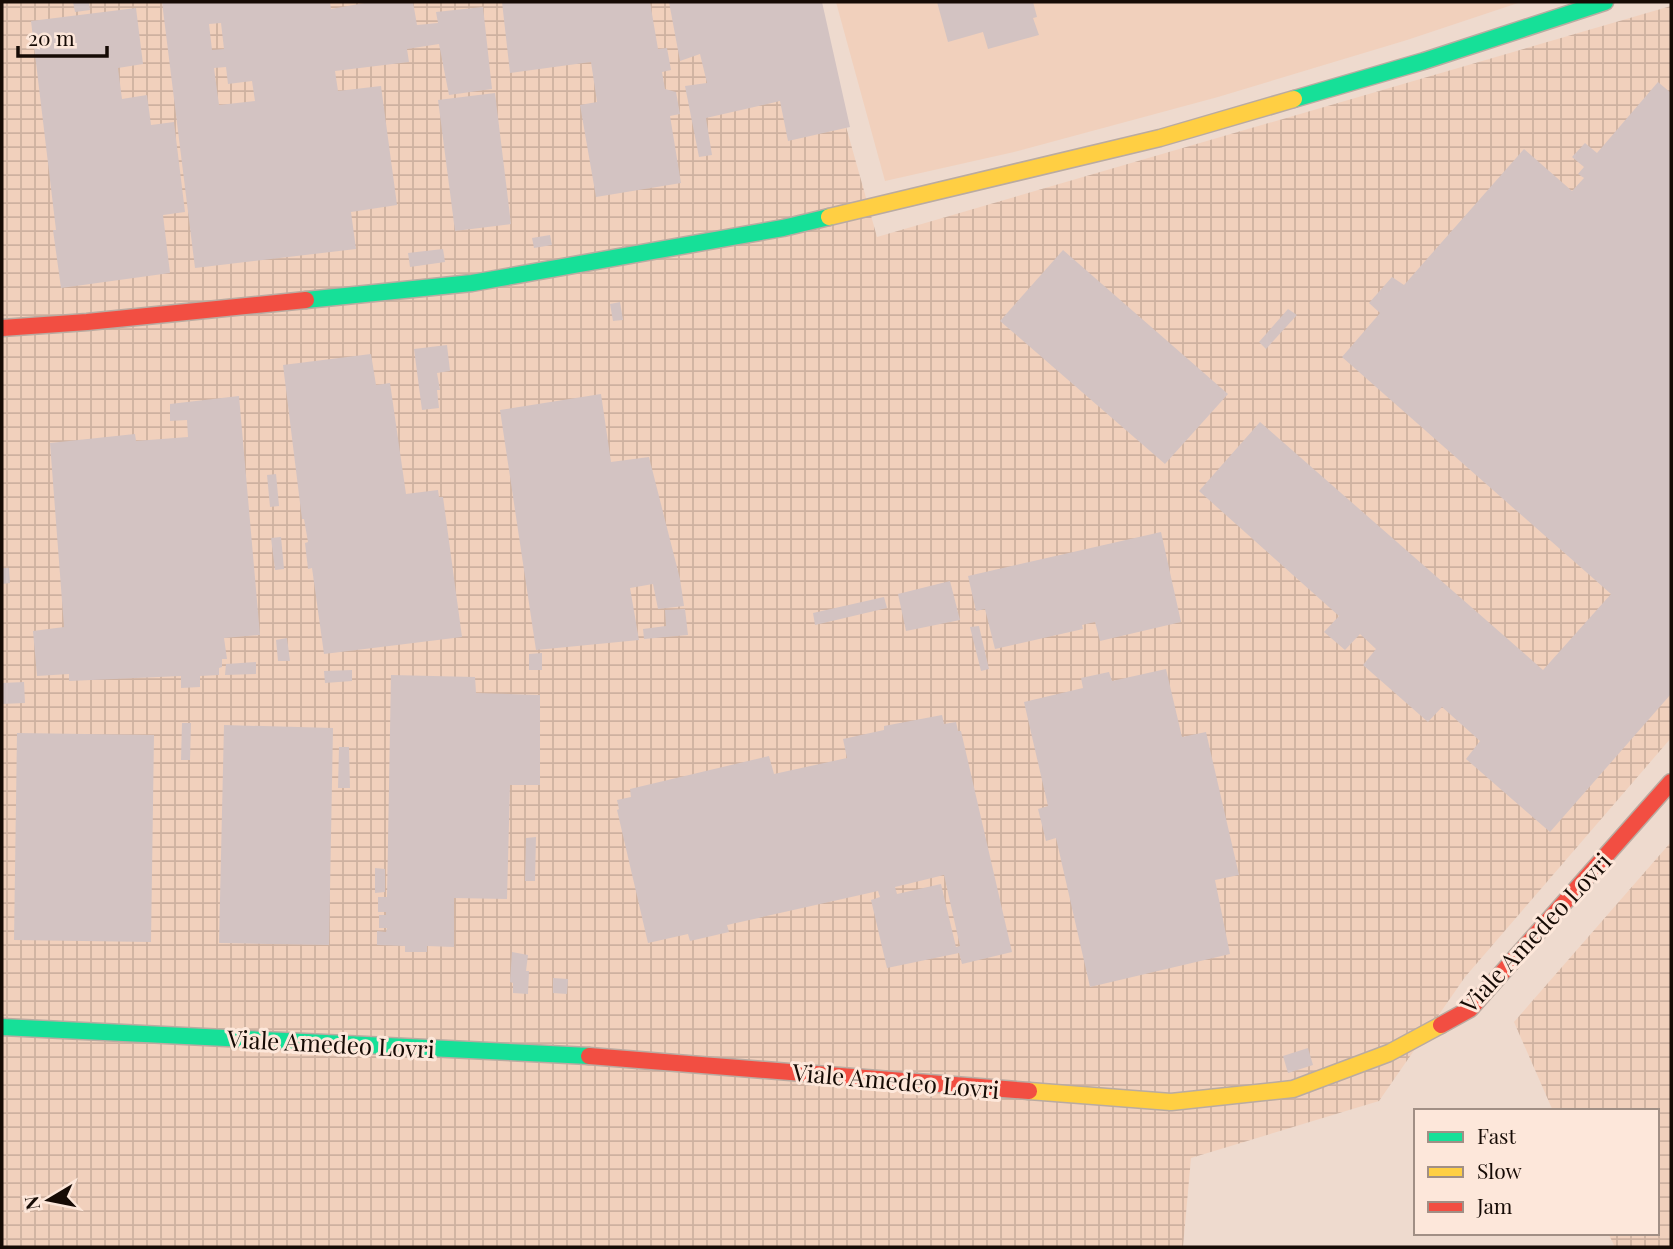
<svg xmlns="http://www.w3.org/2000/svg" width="1673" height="1249" font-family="'Playfair Display',serif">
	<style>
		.built { fill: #f1d0bc }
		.industrial { fill: url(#industrial-grid) }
		.building { fill: #d3c3c2; fill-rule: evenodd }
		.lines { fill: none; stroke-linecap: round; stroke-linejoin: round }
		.fast-casing { stroke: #baaba1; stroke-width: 19 }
		.slow-casing { stroke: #baaba1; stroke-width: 19 }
		.jam-casing { stroke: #baaba1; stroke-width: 19 }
		.fast { stroke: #16e098; stroke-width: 16 }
		.slow { stroke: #ffcf43; stroke-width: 16 }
		.jam { stroke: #f24e42; stroke-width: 16 }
		.labels { text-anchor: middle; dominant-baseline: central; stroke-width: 6; stroke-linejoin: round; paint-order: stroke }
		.street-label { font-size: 24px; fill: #160b05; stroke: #fde7da }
	</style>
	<defs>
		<pattern id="industrial-grid" width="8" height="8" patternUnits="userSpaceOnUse" patternTransform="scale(1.75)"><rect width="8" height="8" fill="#f1d0bc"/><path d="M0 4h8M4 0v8" fill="none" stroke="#ceb1a0"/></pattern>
	</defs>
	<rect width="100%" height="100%" fill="#eedace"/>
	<!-- built -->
	<path class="built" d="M836 2H1521L1407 40 1218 97 1014 152 885 181Z"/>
	<!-- industrial -->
	<g class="industrial">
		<path d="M2 2H811L877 237 1671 6V738L1465 977 1379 1101 1191 1158 1183 1247H2Z"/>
		<path d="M1671 842V1247H1615L1608 1233H1657V1111H1553L1514 1022Z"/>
	</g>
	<!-- building -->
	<g class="building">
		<path d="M73 2H89L90 10 75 12Z"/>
		<path d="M162 2H330L331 9 370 2H413L417 25 438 23 436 12 483 7 492 89 449 95 439 44 407 49 409 62 335 71 338 91 381 86 397 205 351 212 356 249 195 268ZM221 23 224 49 212 50 209 24ZM226 67 228 84 252 81 255 101 219 105 214 68Z"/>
		<path d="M502 2H650L658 49 667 48 671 70 662 72 665 89 676 92 680 114 670 116 681 183 596 197 580 105 597 102 591 62 510 73Z"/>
		<path d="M669 2H822L850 127 788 141 780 101 706 118 712 155 699 157 685 86 707 83 700 54 680 61Z"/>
		<path d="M937 2H1033L1037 17 1033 18 1039 35 988 49 983 32 948 42Z"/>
		<path d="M136 8 143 64 118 68 122 99 147 95 151 125 174 122 185 212 163 215 170 273 61 288 53 230H56L31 21Z"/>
		<path d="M1658 82 1671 93V694L1550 832 1466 759 1480 741 1442 707 1428 722 1363 665 1376 649 1360 634 1345 650 1324 632 1339 616 1199 491 1260 422 1543 670 1611 594 1342 357 1380 313 1369 303 1392 277 1404 285 1524 149 1572 191 1584 178 1578 174 1584 167 1572 157 1585 143 1597 153Z"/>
		<path d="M495 93 511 224 455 231 438 100Z"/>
		<path d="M550 235 552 245 534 248 532 238Z"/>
		<path d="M443 249 445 262 410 267 408 253Z"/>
		<path d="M1063 250 1228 394 1165 464 1000 321Z"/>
		<path d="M620 302 623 320 613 321 610 304Z"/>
		<path d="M1288 309 1297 315 1266 349 1259 342Z"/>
		<path d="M447 345 450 371 437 373 440 390H437L439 408 422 410 414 349Z"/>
		<path d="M371 354 376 385 390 383 406 494 438 490 439 497H443L462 637 324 654 312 568 308 569 305 543 308 542 304 519H302L283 365Z"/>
		<path d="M601 394 611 462 649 457 680 579 684 606 658 609 653 584 630 588 639 640 536 650 500 410Z"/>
		<path d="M239 396 260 635 224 638 227 659H222V667L219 668V675L200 676V687L181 688V676L69 681V674L37 676 33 631 64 627 50 443 135 434 136 441 188 437 187 420 170 421V404Z"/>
		<path d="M276 474 279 506 270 507 267 475Z"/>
		<path d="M1161 532 1181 622 1100 641 1095 622 1082 625 1083 629 995 649 985 609 976 611 968 576Z"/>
		<path d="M281 537 284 569 275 570 271 538Z"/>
		<path d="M2 568H9L10 583 2 584Z"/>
		<path d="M950 581 960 620 906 631 898 594Z"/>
		<path d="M884 597 887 608 815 625 813 613Z"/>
		<path d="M685 609 688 635 644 639 643 629 666 626 665 610Z"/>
		<path d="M979 626 989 669 981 671 970 627Z"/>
		<path d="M287 638 290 661H278L276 640Z"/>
		<path d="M542 653V670H529V654Z"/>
		<path d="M256 662V674L225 675 226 664Z"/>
		<path d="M1166 669 1182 737 1206 732 1239 875 1215 880 1230 954 1090 987 1056 838 1046 841 1038 809 1048 806 1024 702 1083 688 1081 678 1109 672 1112 681Z"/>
		<path d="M352 670V681L325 683 324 671Z"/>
		<path d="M391 675 475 677 476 693 540 695V785H510L507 899 454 898V947L427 946V952H405V946L377 945V931L386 932 387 928H379V915H386V912H378V897H387Z"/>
		<path d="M24 682 25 703 2 704V683Z"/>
		<path d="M942 715 944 724 956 722 958 731H961L1012 952 962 964 959 953 887 968 871 900 880 897 878 891 727 925 729 932 690 941 688 934 648 943 617 810 619 809 617 800 631 797 630 789 769 756 774 774 847 758 843 739 884 730V726ZM944 875 960 946 956 947 941 884 897 894 895 887Z"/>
		<path d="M182 723H191L190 760H181Z"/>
		<path d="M224 725 333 728 329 945 219 943Z"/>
		<path d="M17 733 154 735 151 942 14 940Z"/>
		<path d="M339 747H349L350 788H338Z"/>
		<path d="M536 837 535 881H525L526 838Z"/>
		<path d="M375 868 385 869V892L375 893Z"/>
		<path d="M512 952 528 955 526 971H529L528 994 513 993V983L510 982Z"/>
		<path d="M553 978 568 979 567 994 553 993Z"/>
		<path d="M1308 1048 1313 1065 1288 1073 1283 1056Z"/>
	</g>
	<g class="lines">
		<!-- fast casing -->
		<g class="fast-casing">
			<g id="fast">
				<path d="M1294 99 1424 61 1605 2"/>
				<path d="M306 300 472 283 783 228 829 217"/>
				<path d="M2 1027 589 1056"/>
			</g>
		</g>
		<!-- slow casing -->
		<g class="slow-casing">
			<g id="slow">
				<path d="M829 217 1160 138 1294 99"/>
				<path d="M1029 1091 1171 1102 1293 1089 1389 1053 1441 1025"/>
			</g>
		</g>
		<!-- jam casing -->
		<g class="jam-casing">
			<g id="jam">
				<path d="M2 328 87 322 306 300"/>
				<path d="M1441 1025 1470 1009 1671 782"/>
				<path d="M589 1056 1029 1091"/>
			</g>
		</g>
		<!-- fast -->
		<use href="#fast" class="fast"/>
		<!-- slow -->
		<use href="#slow" class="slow"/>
		<!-- jam -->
		<use href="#jam" class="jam"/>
	</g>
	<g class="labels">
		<!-- street labels -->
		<g class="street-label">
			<text transform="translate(1535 932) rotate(-47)">Viale Amedeo Lovri</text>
			<text transform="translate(331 1043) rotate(3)">Viale Amedeo Lovri</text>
			<text transform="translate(896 1080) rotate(5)">Viale Amedeo Lovri</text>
		</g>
	</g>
	<!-- border -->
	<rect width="1673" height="1249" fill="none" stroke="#160b05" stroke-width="7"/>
	<!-- legend -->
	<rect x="1414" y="1109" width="245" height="126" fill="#fde7da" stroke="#a18f85" stroke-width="2"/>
	<rect x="1428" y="1132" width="35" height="10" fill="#16e098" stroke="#a18f85" stroke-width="2"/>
	<text x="1477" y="1144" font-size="21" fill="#160b05">Fast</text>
	<rect x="1428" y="1167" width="35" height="10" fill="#ffcf43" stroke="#a18f85" stroke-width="2"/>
	<text x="1477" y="1179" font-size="21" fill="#160b05">Slow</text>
	<rect x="1428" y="1202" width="35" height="10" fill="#f24e42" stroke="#a18f85" stroke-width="2"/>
	<text x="1477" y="1214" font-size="21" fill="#160b05">Jam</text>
	<!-- north arrow -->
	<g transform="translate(49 1200) rotate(260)" stroke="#fde7da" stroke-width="5" paint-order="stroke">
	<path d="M0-5L12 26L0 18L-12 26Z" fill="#160b05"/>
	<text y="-10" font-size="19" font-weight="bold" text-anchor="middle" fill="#160b05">N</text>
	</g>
	<!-- scale -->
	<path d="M18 46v10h89v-10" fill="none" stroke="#160b05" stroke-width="3.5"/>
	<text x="28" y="46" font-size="21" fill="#160b05" stroke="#fde7da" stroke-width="5" paint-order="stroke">20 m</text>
</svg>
